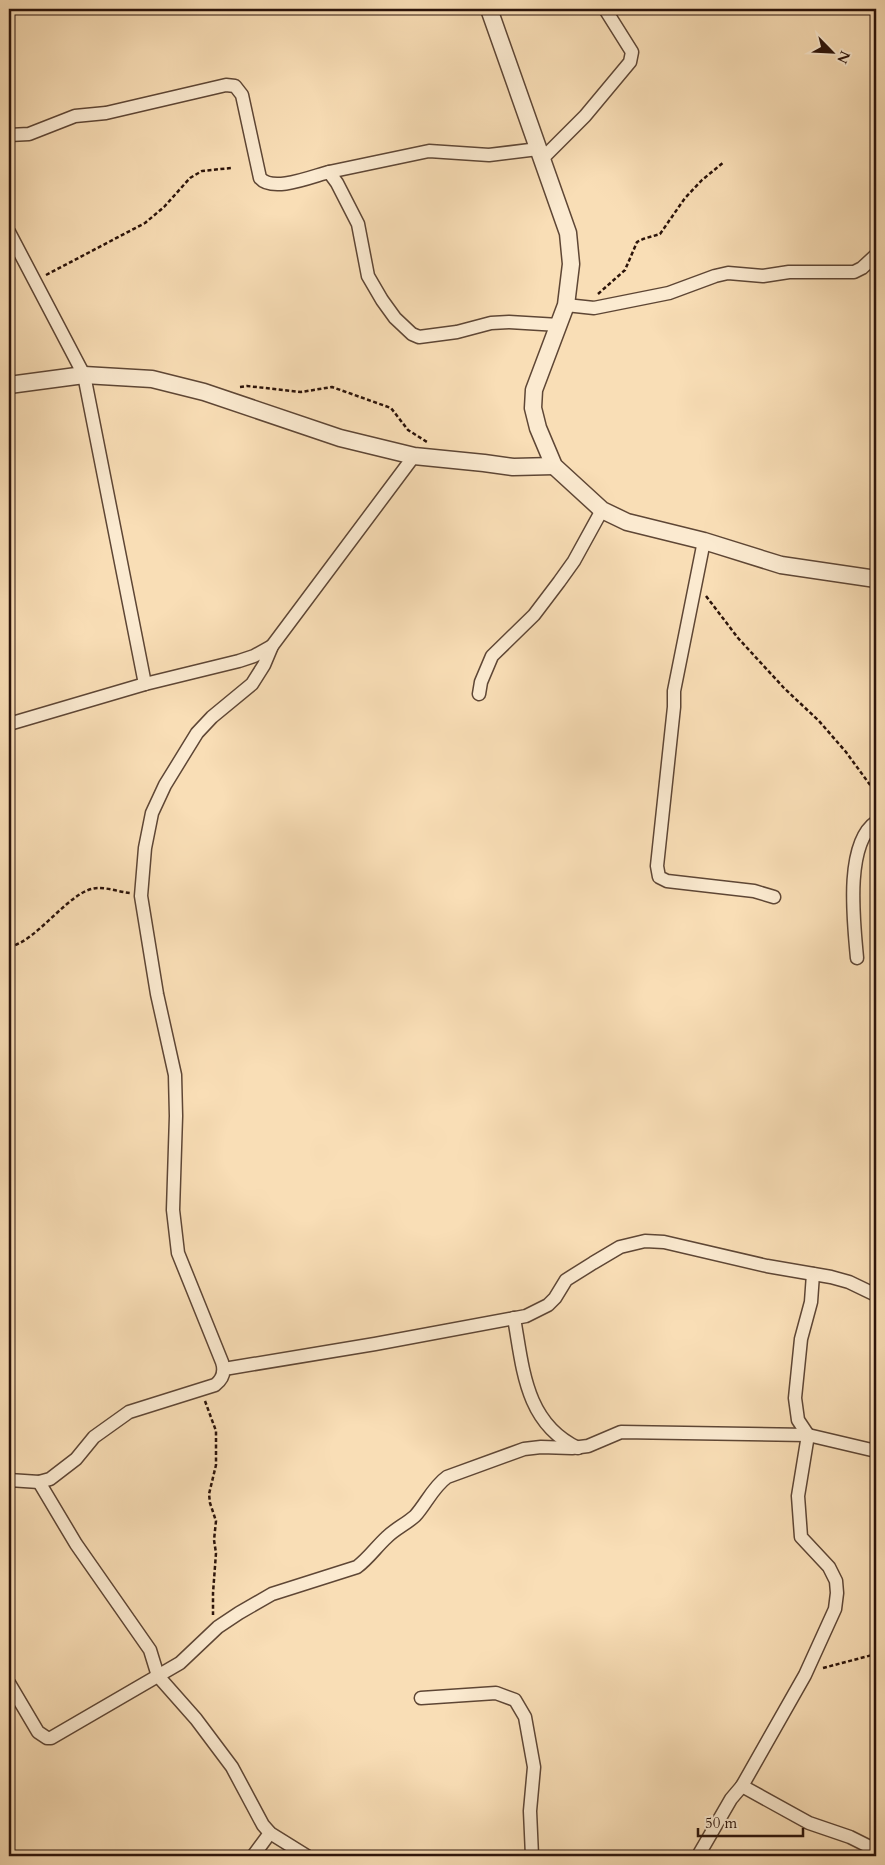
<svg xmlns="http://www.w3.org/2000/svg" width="885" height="1865" font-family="Cardo,serif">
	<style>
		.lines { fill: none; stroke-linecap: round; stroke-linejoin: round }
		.minor-casing { stroke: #5e4635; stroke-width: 15 }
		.tertiary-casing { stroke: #5e4635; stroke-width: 19 }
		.path { stroke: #2b130a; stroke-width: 2.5; stroke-dasharray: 4 2.5; stroke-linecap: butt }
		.minor { stroke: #fbead0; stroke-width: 12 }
		.tertiary { stroke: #fbead0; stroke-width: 16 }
	</style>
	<rect width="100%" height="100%" fill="#f9deb6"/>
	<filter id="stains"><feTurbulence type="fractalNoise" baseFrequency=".004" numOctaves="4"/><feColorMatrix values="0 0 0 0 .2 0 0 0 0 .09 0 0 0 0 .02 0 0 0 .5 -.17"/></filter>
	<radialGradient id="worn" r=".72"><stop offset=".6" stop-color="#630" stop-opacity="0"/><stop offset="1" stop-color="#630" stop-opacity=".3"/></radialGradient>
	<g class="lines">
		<!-- minor casing -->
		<g class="minor-casing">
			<g id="minor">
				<path d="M9 135 29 134 75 116 106 113 226 85 235 86 242 95 260 178C273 193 313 176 329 172L337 183 358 224 368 276 382 300 395 318 412 334 419 337 457 332 491 323 509 322 559 325"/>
				<path d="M543 158 585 116 630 62 632 52 605 9"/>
				<path d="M329 172 429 151 489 155 538 149"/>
				<path d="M9 232 84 375 145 684"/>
				<path d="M566 305 594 308 669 293 715 276 728 273 763 276 789 272H854L862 268 876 255"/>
				<path d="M704 541 674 691V707L657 866 659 877 667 881 754 891 774 897"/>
				<path d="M479 694 481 682 492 656 534 615 559 582 574 561 602 510"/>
				<path d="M9 724 145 684 239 661 254 656 272 646"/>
				<path d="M857 958C854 924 844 844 876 822"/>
				<path d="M514 1318C523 1368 525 1423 578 1448"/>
				<path d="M224 1369 375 1344 526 1316 548 1305 555 1298 566 1280 593 1263 620 1247 645 1241 664 1242 767 1266 831 1277 849 1282 876 1295"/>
				<path d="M9 1480 39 1482 50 1479 76 1459 94 1437 129 1412 215 1385C223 1379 225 1371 222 1362L178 1253 173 1210 176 1116 175 1075 157 994 141 896 145 848 152 813 165 785 197 733 212 717 252 684 264 665 272 646 414 456"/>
				<path d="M39 1482 76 1544 150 1650 158 1676 196 1719 232 1767 263 1825 270 1833 307 1856"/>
				<path d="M9 1683 38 1732 47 1738H51L180 1663 218 1627 239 1613 272 1594 357 1567C369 1558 376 1547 387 1537 395 1529 406 1524 415 1516 426 1504 433 1487 447 1477L524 1449 541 1447 572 1448 588 1446 621 1432 808 1435 876 1451"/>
				<path d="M421 1698 496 1693 515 1700 525 1717 534 1767 530 1811 532 1856"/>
				<path d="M742 1786 809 1823 850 1837 876 1850"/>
				<path d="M253 1856 270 1833"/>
				<path d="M698 1856 731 1799 742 1786 805 1675 835 1609 837 1593 836 1581 829 1567 801 1537 798 1496 808 1435 798 1420 795 1398 801 1339 811 1302 813 1274"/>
			</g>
		</g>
		<!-- tertiary casing -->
		<g class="tertiary-casing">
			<g id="tertiary">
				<path d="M489 9 568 233 571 264 566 305 534 390 533 408 538 428 554 466 602 510 627 522 704 541 781 565 876 579"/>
				<path d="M9 385 84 375 152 379 204 392 340 438 414 456 484 463 513 467 554 466"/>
			</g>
		</g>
		<!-- path -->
		<g class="path">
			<path d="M46 275 145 223 164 207 190 178 202 171 231 168"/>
			<path d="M598 294 625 270 637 242 643 239 660 234 685 198 702 180 724 162"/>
			<path d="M240 387 247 386 301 392 332 387 391 408 408 430 427 442"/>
			<path d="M706 596 738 638 784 688 819 721 846 752 876 793"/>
			<path d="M9 947C39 941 71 887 99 888 109 888 120 892 130 893"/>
			<path d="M205 1401 216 1431V1465L209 1494 210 1503 216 1521 214 1540 216 1553 213 1593V1615"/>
			<path d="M823 1668 876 1654"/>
		</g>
		<!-- minor -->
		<use href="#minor" class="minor"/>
		<!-- tertiary -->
		<use href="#tertiary" class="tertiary"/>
	</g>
	<!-- margin -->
	<rect width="885" height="1865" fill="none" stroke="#f9deb6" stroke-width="30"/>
	<rect x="10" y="10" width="865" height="1845" fill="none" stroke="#2b130a" stroke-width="2.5"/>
	<rect x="15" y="15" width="855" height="1835" fill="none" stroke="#2b130a"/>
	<!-- north arrow -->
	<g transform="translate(832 52) rotate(114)" stroke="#fbead0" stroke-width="4" paint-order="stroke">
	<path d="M0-4L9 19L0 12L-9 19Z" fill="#2b130a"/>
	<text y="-8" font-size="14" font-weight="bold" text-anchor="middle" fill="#2b130a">N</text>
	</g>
	<!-- scale -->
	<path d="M698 1828v8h105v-8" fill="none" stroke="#2b130a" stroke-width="2.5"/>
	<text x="705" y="1828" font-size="15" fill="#2b130a" stroke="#fbead0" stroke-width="4" paint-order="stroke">50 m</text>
	<rect width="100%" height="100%" filter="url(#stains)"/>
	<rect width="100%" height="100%" fill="url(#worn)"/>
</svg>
